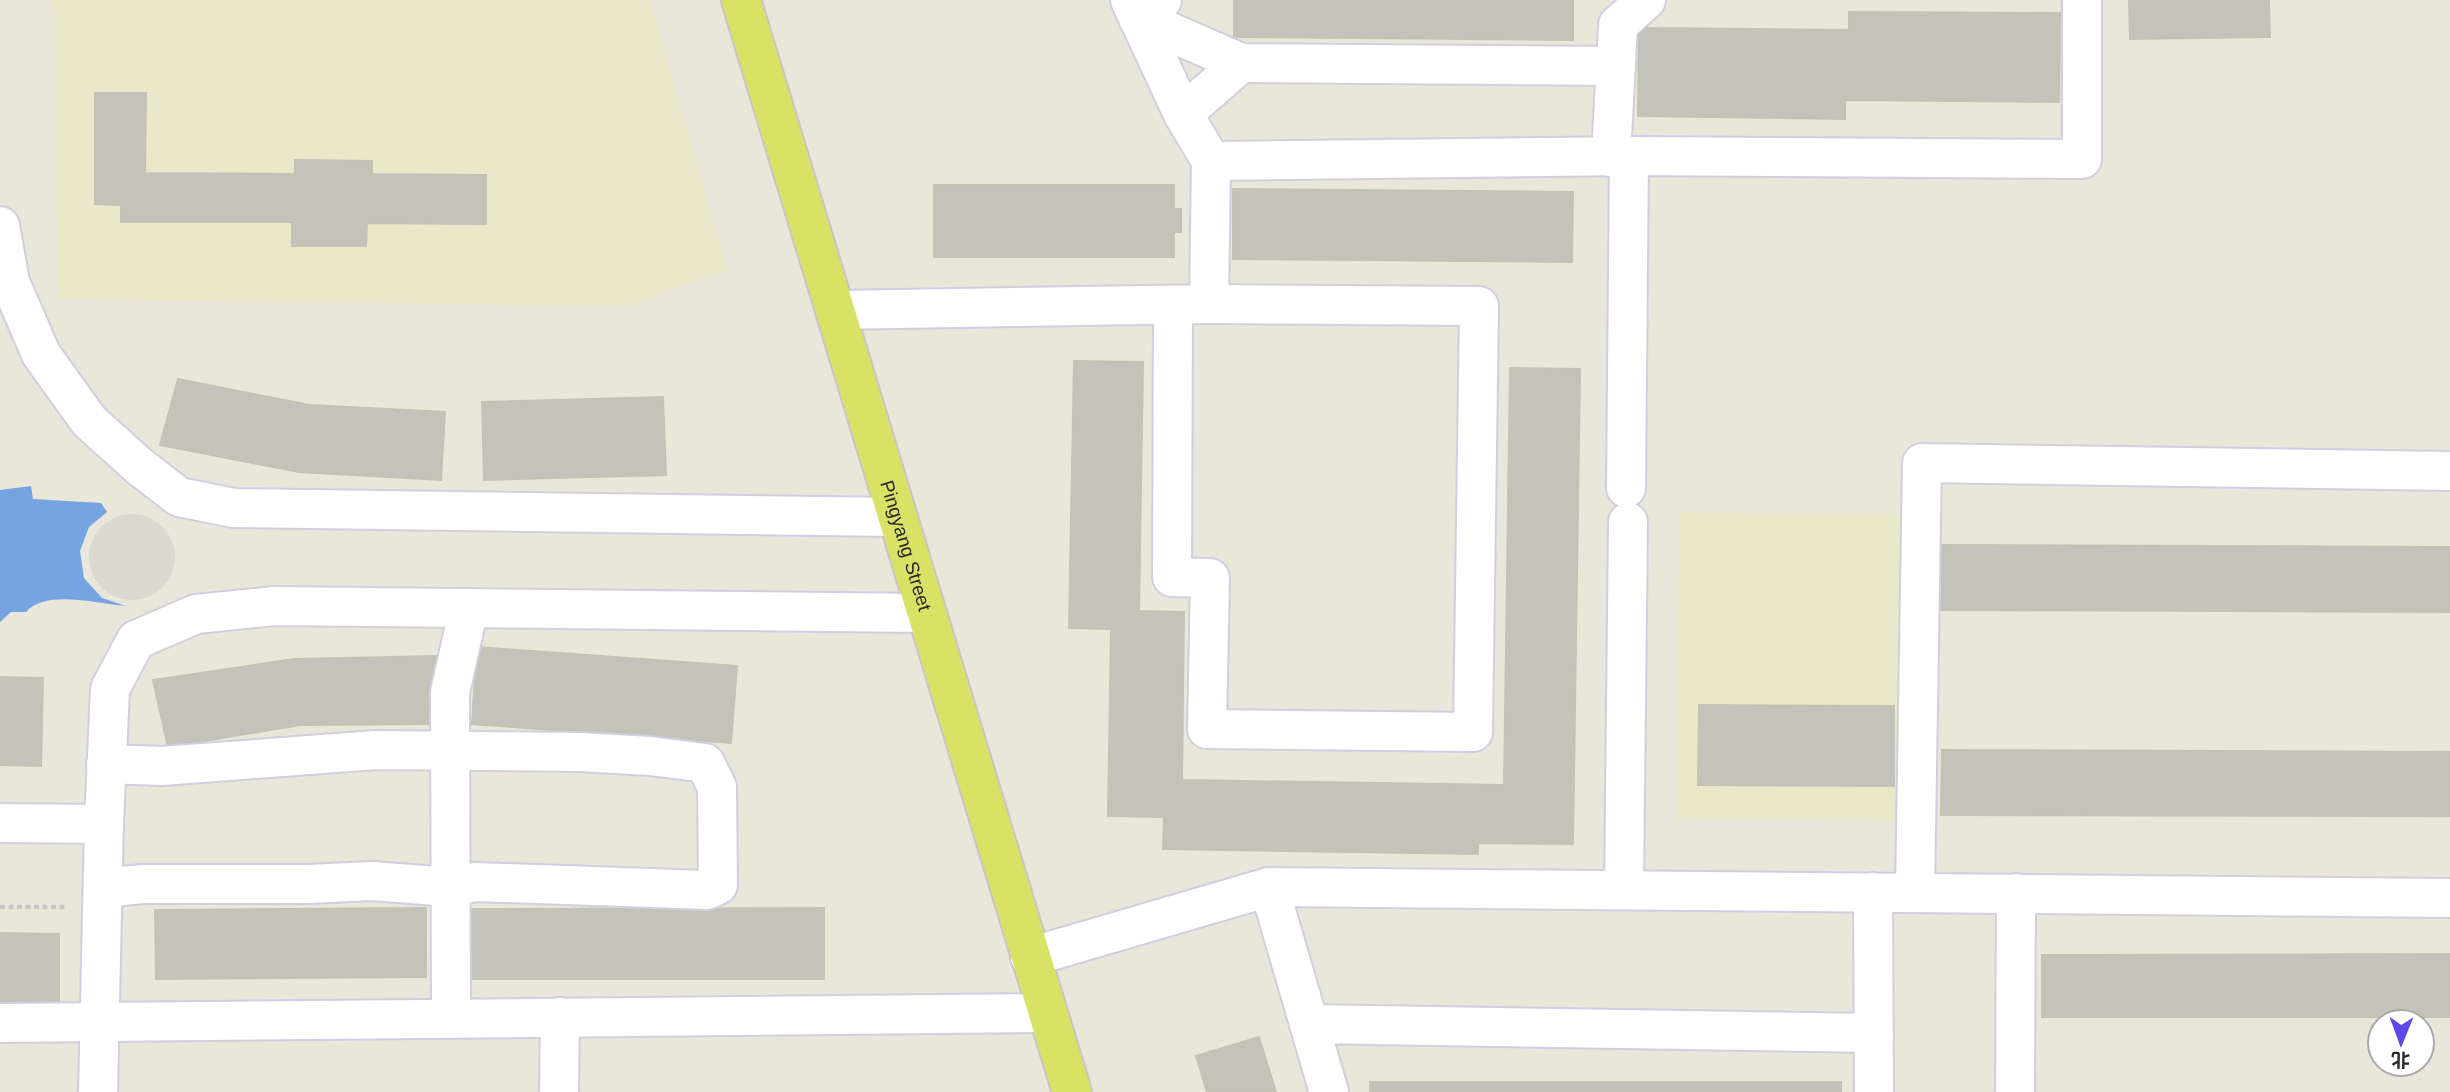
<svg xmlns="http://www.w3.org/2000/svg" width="2450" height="1092" font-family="Helvetica,'Noto Sans SC',sans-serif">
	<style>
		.education { fill: #e9e8ca }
		.plaza { fill: #d9d9d0 }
		.water { fill: #76a4e2 }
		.building { fill: #c4c3ba; stroke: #c3c3b4; stroke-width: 2 }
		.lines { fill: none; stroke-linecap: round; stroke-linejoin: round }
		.minor-casing { stroke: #d1cfdf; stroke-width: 42 }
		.major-casing { stroke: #c7c7c7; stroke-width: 42 }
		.path { stroke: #c7c7c7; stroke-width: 4.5; stroke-dasharray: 5 3.5; stroke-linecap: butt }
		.minor { stroke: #fff; stroke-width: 38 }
		.major { stroke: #d9e265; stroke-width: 38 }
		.labels { text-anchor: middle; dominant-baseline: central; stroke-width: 7; stroke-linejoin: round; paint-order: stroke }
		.street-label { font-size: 19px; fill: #272727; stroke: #fff }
	</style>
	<rect width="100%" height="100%" fill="#e9e7da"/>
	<!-- education -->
	<g class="education">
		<path d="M54 0H650L727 269 629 306 58 300Z"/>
		<path d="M1679 512 1905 514 1902 821 1676 819Z"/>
	</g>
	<!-- plaza -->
	<circle class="plaza" cx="132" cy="557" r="43"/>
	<!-- water -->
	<path class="water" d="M31 486 33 499 101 503 107 512 89 527 80 551 84 578 102 598 126 606C98 604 46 589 26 612H11L0 622V490Z"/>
	<!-- building -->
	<g class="building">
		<path d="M1234 0H1573V40L1234 37Z"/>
		<path d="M2129 0H2269L2270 37 2130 39Z"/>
		<path d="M1849 12 2060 13 2059 102 1845 100V119L1638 116 1639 28 1849 30Z"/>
		<path d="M95 93H146L145 173 295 174V160L372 161V174L486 175V224L367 223 366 246H292V222H121V205L95 204Z"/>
		<path d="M934 185H1174V209H1181V232H1174V257H934Z"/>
		<path d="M1233 189 1573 192 1572 262 1233 259Z"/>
		<path d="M1074 361 1143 362 1139 611 1184 612 1182 780 1504 785 1510 368 1580 369 1573 844 1478 843V854L1163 849 1164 817 1108 816 1111 629 1069 628Z"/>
		<path d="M178 379 309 405 445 412 441 480 299 472 160 445Z"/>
		<path d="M663 397 666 475 484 480 482 402Z"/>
		<path d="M1938 545 2450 547V612L1938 610Z"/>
		<path d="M477 647 737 666 731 743 472 724Z"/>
		<path d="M436 656V724L300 725 168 747 153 680 294 659Z"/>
		<path d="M0 677 43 678 41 766 0 765Z"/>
		<path d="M1699 705 1894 706V786L1698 785Z"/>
		<path d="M1942 750 2450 752V816L1941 815Z"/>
		<path d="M426 908V977L156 979 155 910Z"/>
		<path d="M824 908V979H472V909Z"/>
		<path d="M0 933 59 934V1004H0Z"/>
		<path d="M2450 954V1017H2042V955Z"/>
		<path d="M1259 1037 1276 1092H1207L1196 1056Z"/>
		<rect x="1370" y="1082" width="471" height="10"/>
	</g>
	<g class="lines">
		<!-- minor casing -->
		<g class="minor-casing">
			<g id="minor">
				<path d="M1162 0 1138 18 1241 63 1616 66"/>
				<path d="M1183 114 1241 63"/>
				<path d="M1611 157 1618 25 1646 0"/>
				<path d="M1211 161 1629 156"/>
				<path d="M0 226 10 282 41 354 89 421 139 466 179 497 234 508 897 517"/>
				<path d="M1173 306 1172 577 1210 578 1207 729 1473 732 1479 306 1209 304"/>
				<path d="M835 310 1209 304 1211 161 1183 114 1130 0"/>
				<path d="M1626 488 1629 156 2082 159V0"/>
				<path d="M0 823 104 824"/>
				<path d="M1269 887 1329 1092"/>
				<path d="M103 888 142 884H308L372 881 450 887 476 882 707 890 718 885 717 787 705 763 650 756 579 752 376 750 162 766 106 764"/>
				<path d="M1624 890 1628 522"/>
				<path d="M1873 892 1874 1092"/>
				<path d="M1915 892 1922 463 2450 471"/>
				<path d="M1030 957 1269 887 2450 898"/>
				<path d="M451 1018 450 692 469 608"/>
				<path d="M0 1023 1047 1013"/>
				<path d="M1309 1024 1874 1033"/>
				<path d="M98 1092 104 824 110 689 136 640 196 614 275 606 926 613"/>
				<path d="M559 1092 560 1017"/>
				<path d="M2015 1092 2016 893"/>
			</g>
		</g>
		<!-- major casing -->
		<g class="major-casing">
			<g id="major">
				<path id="s1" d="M741 0 1072 1092"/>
			</g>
		</g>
		<!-- path -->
		<path class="path" d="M0 907H66"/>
		<!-- minor -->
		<use href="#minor" class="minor"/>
		<!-- major -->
		<use href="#major" class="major"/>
	</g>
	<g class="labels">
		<!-- street labels -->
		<g class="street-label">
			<text stroke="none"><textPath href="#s1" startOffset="570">Pingyang Street</textPath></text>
		</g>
	</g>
	<!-- north arrow -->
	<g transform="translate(2401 1043) rotate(181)"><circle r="33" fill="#ffffff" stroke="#a9a9a9" stroke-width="2"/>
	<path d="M0-5L12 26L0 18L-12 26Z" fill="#5b48e8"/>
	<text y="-10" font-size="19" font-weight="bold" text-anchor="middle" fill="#272727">北</text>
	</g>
</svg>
